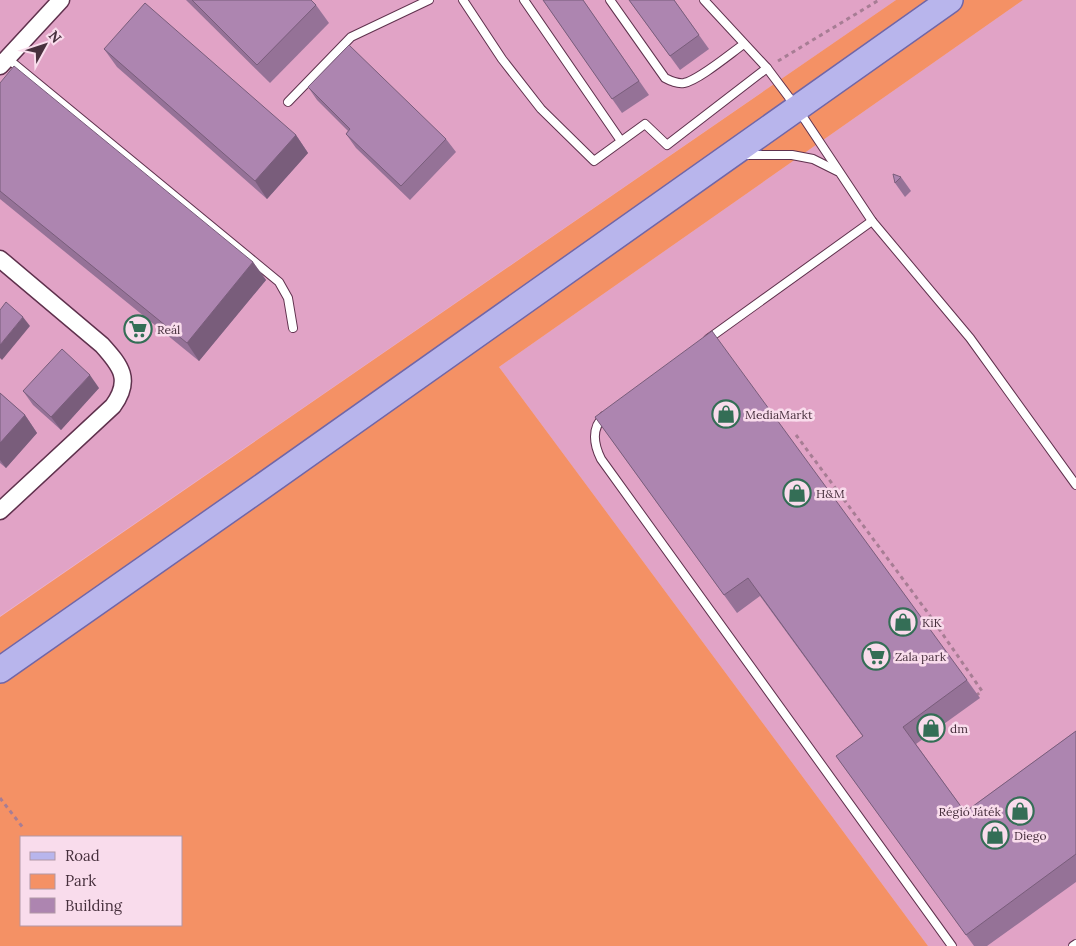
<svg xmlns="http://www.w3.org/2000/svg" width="1076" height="946" font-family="Lora,serif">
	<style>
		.built { fill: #e1a3c6 }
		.green { fill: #f49165; fill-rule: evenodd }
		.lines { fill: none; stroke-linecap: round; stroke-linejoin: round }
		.lane-casing { stroke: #5f314d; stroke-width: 10 }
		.street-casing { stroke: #5f314d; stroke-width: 19 }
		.primary-casing { stroke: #7166a7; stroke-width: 28 }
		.path { stroke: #a77d94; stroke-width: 3; stroke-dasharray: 4 4; stroke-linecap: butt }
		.lane { stroke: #fff; stroke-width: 8 }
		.street { stroke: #fff; stroke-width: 16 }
		.primary { stroke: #b8b5ec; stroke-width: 25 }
		.wall { fill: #957297 }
		.shaded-wall { fill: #795d7b }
		.building { fill: #ad85b0; stroke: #795d7b }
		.labels { text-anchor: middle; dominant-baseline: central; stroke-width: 5; stroke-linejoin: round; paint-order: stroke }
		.poi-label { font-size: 12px; fill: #47303d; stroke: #f9dcec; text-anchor: start }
	</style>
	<rect width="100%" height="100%" fill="#eab2d1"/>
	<!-- built -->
	<g class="built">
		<path d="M0 0H896L0 616Z"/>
		<path d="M1023 0H1076V946H928L499 367Z"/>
	</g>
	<!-- green -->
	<path class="green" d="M896 0H1023L499 367 928 946H0V617ZM21 837H181V925H21Z"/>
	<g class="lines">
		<!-- lane casing -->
		<g class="lane-casing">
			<g id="lane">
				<path d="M463 0 502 59 541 109 594 161 645 124 667 145 767 68"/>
				<path d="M524 0 621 141"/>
				<path d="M610 0 665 78C671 81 677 84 684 83 699 80 731 53 744 44"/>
				<path d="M704 0 767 68 797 108 872 221 970 338 1076 485"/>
				<path d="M7 58 279 282 288 298 293 328"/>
				<path d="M288 102 351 37 429 0"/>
				<path d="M745 155H792L813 159 837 171"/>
				<path d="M708 339 872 221"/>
				<path d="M604 416C591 428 594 445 601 459L952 946"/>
				<path d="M1073 946 1076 944"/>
			</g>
		</g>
		<!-- street casing -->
		<g class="street-casing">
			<g id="street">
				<path d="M0 66 61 0"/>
				<path d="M0 259 102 345C121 366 132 380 113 406L0 511"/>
			</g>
		</g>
		<!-- primary casing -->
		<g class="primary-casing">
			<path id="primary" d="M0 670 260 488 950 0"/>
		</g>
		<!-- path -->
		<g class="path">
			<path d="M778 61 879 0"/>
			<path d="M796 435 928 613 982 691 974 697"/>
			<path d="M0 798 24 829"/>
		</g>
		<!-- lane -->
		<use href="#lane" class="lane"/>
		<!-- street -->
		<use href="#street" class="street"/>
		<!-- primary -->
		<use href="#primary" class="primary"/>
	</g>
	<!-- wall -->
	<g class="wall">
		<path d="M186 0H311L316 5 329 23 270 83Z"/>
		<path d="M543 0H583L649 95 622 113Z"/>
		<path d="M629 0H674L709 49 680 70Z"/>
		<path d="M104 49 296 135 308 153 267 199 117 67Z"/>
		<path d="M0 83 253 262 266 280 199 361 0 199Z"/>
		<path d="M308 87 446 139 456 152 410 200 356 148 346 134 348 131 317 100Z"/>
		<path d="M901 177 911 191 905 197 895 183Z"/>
		<path d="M99 388 61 430 33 405 23 391Z"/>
		<path d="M0 393 25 415 37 433 6 468 0 463Z"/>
		<path d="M595 417 967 680 980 698 916 744 965 812 1076 731V882L987 946H974L836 756 863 737 760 596 737 613Z"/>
	</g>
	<!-- shaded-wall -->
	<g class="shaded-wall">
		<path d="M296 135 308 153 267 199 255 181Z"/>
		<path d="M253 262 266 280 199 361 187 343Z"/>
		<path d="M23 317 30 326 2 360 0 358V345Z"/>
		<path d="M90 375 99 388 61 430 51 417Z"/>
		<path d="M25 415 37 433 6 468 0 460V443Z"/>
	</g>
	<!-- building -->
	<g class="building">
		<path d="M192 0H311L316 5 257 65Z"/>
		<path d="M543 0H583L639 81 612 99Z"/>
		<path d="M629 0H674L699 35 670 56Z"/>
		<path d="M145 3 296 135 255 181 104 49Z"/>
		<path d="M349 45 446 139 401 186 346 134 350 129 308 87Z"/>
		<path d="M14 66 253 262 187 343 0 191V83Z"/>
		<path d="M893 174 901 177 895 183Z"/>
		<path d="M6 302 23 317 0 345V310Z"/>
		<path d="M712 331 967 680 903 727 965 812 1076 731V854L966 935 836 756 863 736 748 578 724 595 595 417Z"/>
		<path d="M62 349 90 375 51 417 23 391Z"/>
		<path d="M0 393 25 415 0 443Z"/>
	</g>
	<!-- icons -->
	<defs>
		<g id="supermarket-ring" transform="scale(1.4375)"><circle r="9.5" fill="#f9dcec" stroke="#346e56" stroke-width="1.5"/><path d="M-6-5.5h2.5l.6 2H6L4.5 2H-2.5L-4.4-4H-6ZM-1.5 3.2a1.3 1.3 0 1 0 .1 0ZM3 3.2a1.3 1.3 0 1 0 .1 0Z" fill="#346e56"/></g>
		<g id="shop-ring" transform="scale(1.4375)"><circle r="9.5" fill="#f9dcec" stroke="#346e56" stroke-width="1.5"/><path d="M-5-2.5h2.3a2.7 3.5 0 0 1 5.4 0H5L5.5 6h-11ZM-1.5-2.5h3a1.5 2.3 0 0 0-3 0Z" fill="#346e56"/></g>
	</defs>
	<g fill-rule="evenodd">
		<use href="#supermarket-ring" x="138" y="329"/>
		<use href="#shop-ring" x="726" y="414"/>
		<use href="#shop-ring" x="797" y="493"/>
		<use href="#shop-ring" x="903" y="622"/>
		<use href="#supermarket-ring" x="876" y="656"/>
		<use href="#shop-ring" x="931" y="728"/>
		<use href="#shop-ring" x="1020" y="811"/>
		<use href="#shop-ring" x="995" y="835"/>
	</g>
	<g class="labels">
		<!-- poi labels -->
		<g class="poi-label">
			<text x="157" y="329">Reál</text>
			<text x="745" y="414">MediaMarkt</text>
			<text x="816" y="493">H&amp;M</text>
			<text x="922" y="622">KiK</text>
			<text x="895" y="656">Zala park</text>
			<text x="950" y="728">dm</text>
			<text x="1001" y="811" text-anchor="end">Régió Játék</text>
			<text x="1014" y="835">Diego</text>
		</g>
	</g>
	<!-- legend -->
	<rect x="20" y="836" width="162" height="90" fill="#f9dcec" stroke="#b297a6"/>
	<rect x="30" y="852" width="25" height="8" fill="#b8b5ec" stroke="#b297a6"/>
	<text x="65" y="861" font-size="15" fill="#47303d">Road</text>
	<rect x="30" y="874" width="25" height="15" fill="#f49165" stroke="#b297a6"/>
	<text x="65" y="886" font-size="15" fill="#47303d">Park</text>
	<rect x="30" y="898" width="25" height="15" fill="#ad85b0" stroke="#b297a6"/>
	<text x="65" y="911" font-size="15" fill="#47303d">Building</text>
	<!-- north arrow -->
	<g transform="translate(45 45) rotate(50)" stroke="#f9dcec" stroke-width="4" paint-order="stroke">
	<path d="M0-4L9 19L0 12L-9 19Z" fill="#47303d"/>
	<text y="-8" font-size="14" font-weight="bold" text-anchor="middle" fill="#47303d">N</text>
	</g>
</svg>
